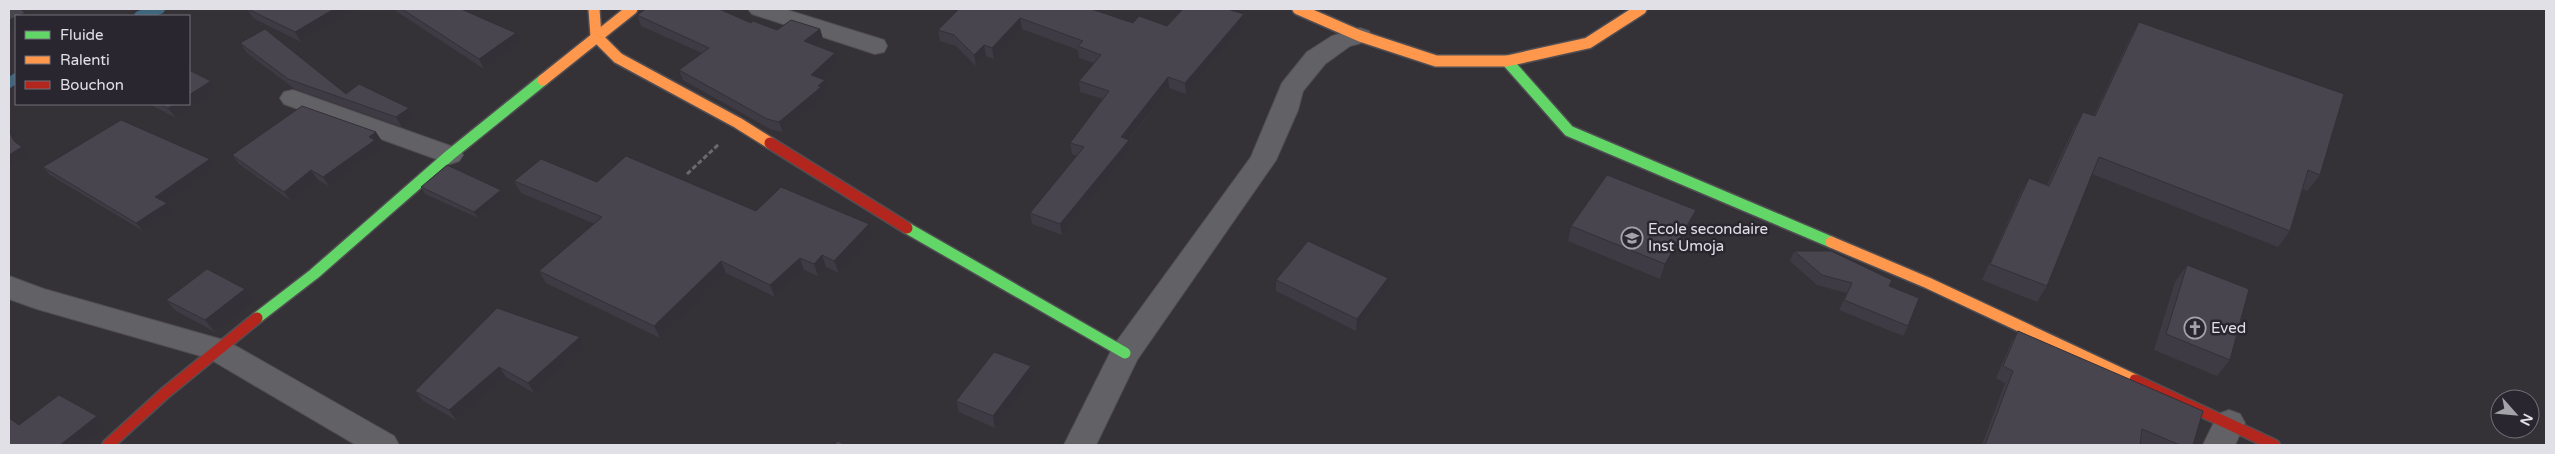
<svg xmlns="http://www.w3.org/2000/svg" width="2555" height="454" font-family="'Varela Round',sans-serif">
	<style>
		.lines { fill: none; stroke-linecap: round; stroke-linejoin: round }
		.stream { stroke: #40667e; stroke-width: 10 }
		.street-casing { stroke: #504e53; stroke-width: 2 }
		.fast-casing { stroke: #504e53; stroke-width: 14 }
		.slow-casing { stroke: #504e53; stroke-width: 14 }
		.jam-casing { stroke: #504e53; stroke-width: 14 }
		.path { stroke: #6a696c; stroke-width: 3; stroke-dasharray: 5 2.5; stroke-linecap: butt }
		.street { fill: #626165; fill-rule: evenodd }
		.fast { stroke: #63d668; stroke-width: 11 }
		.slow { stroke: #ff974d; stroke-width: 11 }
		.jam { stroke: #b3261e; stroke-width: 11 }
		.wall { fill: #3f3b44 }
		.shaded-wall { fill: #333037 }
		.building { fill: #49454f; stroke: #333037 }
		.labels { text-anchor: middle; dominant-baseline: central; stroke-width: 5; stroke-linejoin: round; paint-order: stroke }
		.poi-label { font-size: 15px; fill: #e1e0e6; stroke: #29262f; text-anchor: start }
	</style>
	<rect width="100%" height="100%" fill="#343237"/>
	<g class="lines">
		<!-- stream -->
		<g class="stream">
			<path d="M139 16 160 9"/>
			<path d="M9 83 16 78"/>
		</g>
		<!-- street casing -->
		<g class="street-casing">
			<g id="street">
				<path d="M748 9H784L884 40 887 46 884 52 875 54 752 14Z"/>
				<path d="M1360 28 1369 31 1372 36 1369 41 1350 46 1325 64 1303 91 1298 110 1276 160 1137 360 1096 445H1064L1114 345 1251 157 1282 83 1307 52 1332 36Z"/>
				<path d="M293 90 459 149 463 155 459 161 450 164 284 104 280 98 284 92Z"/>
				<path d="M9 276 44 289 227 341 394 436 399 445H356L208 358 37 309 9 299Z"/>
				<path d="M2229 410 2240 414 2245 423 2235 445H2203L2218 414Z"/>
			</g>
		</g>
		<!-- fast casing -->
		<g class="fast-casing">
			<g id="fast">
				<path d="M1507 61 1569 131 1831 242"/>
				<path d="M907 228 1125 353"/>
				<path d="M257 318 314 274 450 155 543 80"/>
			</g>
		</g>
		<!-- slow casing -->
		<g class="slow-casing">
			<g id="slow">
				<path d="M594 9 596 36 618 58 738 123 770 143"/>
				<path d="M1298 9 1360 36 1436 61H1507L1588 43 1641 9"/>
				<path d="M543 80 632 9"/>
				<path d="M1831 242 1928 283 2135 380"/>
			</g>
		</g>
		<!-- jam casing -->
		<g class="jam-casing">
			<g id="jam">
				<path d="M770 143 907 228"/>
				<path d="M2135 380 2274 445"/>
				<path d="M108 445 165 393 257 318"/>
			</g>
		</g>
		<!-- path -->
		<path class="path" d="M687 174 719 144"/>
		<!-- street -->
		<use href="#street" class="street"/>
		<!-- fast -->
		<use href="#fast" class="fast"/>
		<!-- slow -->
		<use href="#slow" class="slow"/>
		<!-- jam -->
		<use href="#jam" class="jam"/>
	</g>
	<!-- wall -->
	<g class="wall">
		<path d="M247 9H356L301 42 253 18Z"/>
		<path d="M393 9H461L521 42 484 69Z"/>
		<path d="M959 9 1167 26 1244 14V25L1186 94 1169 88 1129 140 1130 151 1062 235 1032 224 1030 213 1077 156 1072 154 1070 143 1103 99 1080 92 1079 81 1094 63 1079 58 1078 50 1022 29 994 59 986 56 976 66 956 46 940 41 938 30Z"/>
		<path d="M637 15 751 23 777 30 820 29 823 39 815 45 835 53 838 63 821 78 825 80 828 90 824 94V97L783 132 770 129 683 80 679 70 702 53 641 26Z"/>
		<path d="M2139 22 2320 175 2307 191 2303 189 2290 231 2278 247 2092 174 2047 286 2037 302 1982 280 2020 194 2029 178 2047 185 2074 128 2083 112 2094 115 2130 38Z"/>
		<path d="M240 43 346 94 409 108 415 118 402 127 295 89 247 53Z"/>
		<path d="M211 81 218 91 176 118 149 104H189Z"/>
		<path d="M382 141 378 144 381 149 329 186 318 180 291 201 239 164 232 155Z"/>
		<path d="M43 167H216L166 202 174 211 143 231 50 175Z"/>
		<path d="M514 181 597 182 756 211 873 236 839 273 826 267 818 276 804 270 775 297 726 273 660 338 546 283 539 271 595 224 521 193Z"/>
		<path d="M421 187 505 196 478 218 425 194Z"/>
		<path d="M1696 210 1691 225 1660 279 1568 241 1571 226Z"/>
		<path d="M1794 251 1889 286 1908 326 1903 336 1839 310 1847 293 1817 285 1790 261Z"/>
		<path d="M2187 265 2230 360 2217 376 2154 350 2175 282Z"/>
		<path d="M1276 280 1387 290 1356 331 1276 291Z"/>
		<path d="M166 300 255 301 215 332 176 311Z"/>
		<path d="M2018 331 2193 445H2144L2140 443V445H1982L2005 383 1996 378 2011 343Z"/>
		<path d="M580 337 586 347 534 393 506 377 456 420 423 401 415 391Z"/>
		<path d="M1031 366 1033 378 995 428 959 412 956 401Z"/>
	</g>
	<!-- shaded-wall -->
	<g class="shaded-wall">
		<path d="M334 9H356L301 42 295 32Z"/>
		<path d="M25 13 28 16H17Z"/>
		<path d="M1244 14V25L1186 94 1185 83Z"/>
		<path d="M16 17V26L9 29V20Z"/>
		<path d="M1020 18 1022 29 994 59 992 48Z"/>
		<path d="M820 29 823 39 808 51 804 41Z"/>
		<path d="M516 33 521 42 484 69 479 59Z"/>
		<path d="M984 45 986 56 976 66 974 55Z"/>
		<path d="M835 53 838 63 814 85 811 75Z"/>
		<path d="M1168 77 1169 88 1122 148 1121 137Z"/>
		<path d="M825 80 828 90 824 94V97L783 132 779 122Z"/>
		<path d="M211 81 218 91 176 118 168 108 175 104H189V95Z"/>
		<path d="M409 108 415 118 402 127 396 117Z"/>
		<path d="M9 130 13 135 20 147 14 141Z"/>
		<path d="M376 132 382 141 378 144 381 149 329 186 323 177 369 137Z"/>
		<path d="M1129 140 1130 151 1062 235 1060 224Z"/>
		<path d="M22 147 28 154 9 165V155Z"/>
		<path d="M210 159 216 167 162 205 155 197Z"/>
		<path d="M311 170 318 180 291 201 284 192Z"/>
		<path d="M501 190 505 196 478 218 474 212Z"/>
		<path d="M167 203 174 211 143 231 136 223Z"/>
		<path d="M1696 210 1691 225 1660 279 1665 264Z"/>
		<path d="M869 224 873 236 839 273 834 261Z"/>
		<path d="M822 255 826 267 818 276 814 264Z"/>
		<path d="M800 258 804 270 775 297 770 285Z"/>
		<path d="M721 261 726 273 660 338 654 326Z"/>
		<path d="M1388 278 1387 290 1356 331 1357 319Z"/>
		<path d="M245 289 255 301 215 332 205 320Z"/>
		<path d="M580 337 586 347 534 393 528 383Z"/>
		<path d="M1031 366 1033 378 995 428 993 416Z"/>
		<path d="M499 367 506 377 456 420 449 410Z"/>
		<path d="M97 416 107 425 81 445H60Z"/>
	</g>
	<!-- building -->
	<g class="building">
		<path d="M9 9H21L25 13 9 20Z"/>
		<path d="M248 9H334L295 32Z"/>
		<path d="M402 9H461L516 33 479 59Z"/>
		<path d="M646 9H719L751 23 753 21 777 30 791 20 820 29 804 41 835 53 811 75 825 80 818 86 821 87 779 122 767 119 679 70 709 48 637 15Z"/>
		<path d="M959 9H1091L1133 23 1139 16 1167 26 1183 9H1227L1244 14 1185 83 1168 77 1121 137 1129 140 1060 224 1030 213 1084 147 1070 143 1109 91 1079 81 1101 55 1078 46 1083 41 1020 18 992 48 984 45 974 55 954 35 938 30Z"/>
		<path d="M2139 22 2344 94 2320 175 2308 170 2290 231 2099 157 2047 286 1990 264 2029 178 2049 186 2083 112 2095 116Z"/>
		<path d="M265 29 346 94 359 84 409 108 396 117 288 79 240 43Z"/>
		<path d="M189 70 211 81 189 95Z"/>
		<path d="M160 104H175L168 108Z"/>
		<path d="M302 106 376 132 369 137 375 140 323 177 311 170 284 192 232 155Z"/>
		<path d="M121 120 210 159 155 197 167 203 136 223 43 167Z"/>
		<path d="M9 131 14 141 22 147 9 155Z"/>
		<path d="M626 156 756 211 781 187 869 224 834 261 822 255 814 264 800 258 770 285 721 261 654 326 539 271 602 217 514 181 541 159 597 182Z"/>
		<path d="M447 165 501 190 474 212 421 187Z"/>
		<path d="M1607 175 1696 210 1665 264 1571 226Z"/>
		<path d="M1308 241 1388 278 1357 319 1276 280Z"/>
		<path d="M1794 251H1831L1892 280 1889 286 1919 298 1908 326 1844 300 1852 283 1822 275Z"/>
		<path d="M2187 265 2249 289 2230 360 2166 334Z"/>
		<path d="M207 269 245 289 205 320 166 300Z"/>
		<path d="M497 308 580 337 528 383 499 367 449 410 415 391Z"/>
		<path d="M2018 331 2203 411 2193 445H2180L2142 429 2140 445H1985L2013 371 2003 366Z"/>
		<path d="M994 352 1031 366 993 416 956 401Z"/>
		<path d="M59 395 97 416 60 445H9V418L19 425Z"/>
		<path d="M838 441 845 445H834Z"/>
	</g>
	<!-- icons -->
	<defs>
		<g id="school-ring" transform="scale(1.125)"><circle r="9.5" fill="#29262f" stroke="#a4a3a9" stroke-width="1.5"/><path d="M0-5L7-2L0 1L-7-2ZM-4 1L0 2.5L4 1V4Q0 6-4 4Z" fill="#a4a3a9"/></g>
		<g id="church-ring" transform="scale(1.125)"><circle r="9.5" fill="#29262f" stroke="#a4a3a9" stroke-width="1.5"/><path d="M-1.2-6h2.4v3.5h3.3v2.4h-3.3V6h-2.4V-.1h-3.3v-2.4h3.3Z" fill="#a4a3a9"/></g>
	</defs>
	<g fill-rule="evenodd">
		<use href="#school-ring" x="1632" y="238"/>
		<use href="#church-ring" x="2195" y="328"/>
	</g>
	<g class="labels">
		<!-- poi labels -->
		<g class="poi-label">
			<text x="1648" y="229">Ecole secondaire<tspan x="1648" dy="17">Inst Umoja</tspan></text>
			<text x="2211" y="328">Eved</text>
		</g>
	</g>
	<!-- border -->
	<rect width="2555" height="454" fill="none" stroke="#e1e0e6" stroke-width="20"/>
	<!-- legend -->
	<rect x="15" y="15" width="175" height="90" fill="#29262f" stroke="#737078"/>
	<rect x="25" y="31" width="25" height="8" fill="#63d668" stroke="#737078"/>
	<text x="60" y="40" font-size="15" fill="#e1e0e6">Fluide</text>
	<rect x="25" y="56" width="25" height="8" fill="#ff974d" stroke="#737078"/>
	<text x="60" y="65" font-size="15" fill="#e1e0e6">Ralenti</text>
	<rect x="25" y="81" width="25" height="8" fill="#b3261e" stroke="#737078"/>
	<text x="60" y="90" font-size="15" fill="#e1e0e6">Bouchon</text>
	<!-- north arrow -->
	<g transform="translate(2515 414) rotate(117)"><circle r="24" fill="#29262f" stroke="#737078"/>
	<path d="M0-4L9 19L0 12L-9 19Z" fill="#a4a3a9"/>
	<text y="-8" font-size="14" font-weight="bold" text-anchor="middle" fill="#e1e0e6">N</text>
	</g>
</svg>
